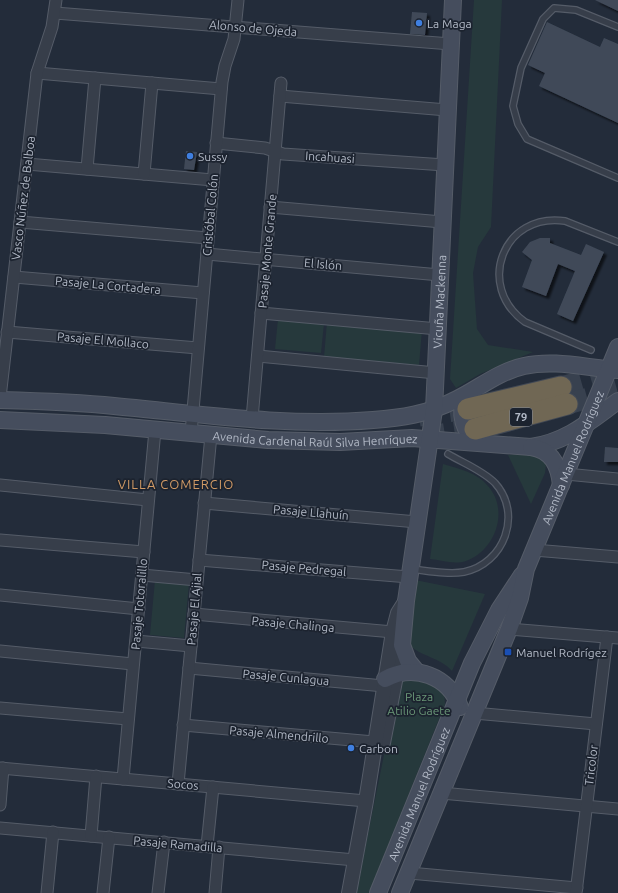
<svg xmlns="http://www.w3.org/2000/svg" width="618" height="893" font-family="Ubuntu,sans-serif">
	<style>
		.green { fill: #26393c }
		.building { fill: #404a59; filter: url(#shadow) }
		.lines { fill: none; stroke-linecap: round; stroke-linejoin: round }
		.motorway-tunnel { stroke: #38414f; stroke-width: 21; stroke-dasharray: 21 10; stroke-linecap: butt }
		.service-casing { stroke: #555c68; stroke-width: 8 }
		.minor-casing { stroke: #555c68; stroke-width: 13 }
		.tertiary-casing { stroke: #555c68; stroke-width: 16 }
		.secondary-casing { stroke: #555c68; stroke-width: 18 }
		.motorway-casing { stroke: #424955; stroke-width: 23 }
		.service { stroke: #373e4a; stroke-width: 5.5 }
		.minor { stroke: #373e4a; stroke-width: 11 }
		.tertiary { stroke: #373e4a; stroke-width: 14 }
		.secondary { stroke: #454d5d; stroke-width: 16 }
		.motorway { stroke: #706754; stroke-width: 21 }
		.shop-dot { fill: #3f7fe0; stroke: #1c232f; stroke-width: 1.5 }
		.transit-dot { fill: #1a4fb4; stroke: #1c232f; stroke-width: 1.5 }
		.labels { text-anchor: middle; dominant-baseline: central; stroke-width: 3.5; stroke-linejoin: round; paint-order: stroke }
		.shield { fill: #1c232f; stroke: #858c99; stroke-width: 1 }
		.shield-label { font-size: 11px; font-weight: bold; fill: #b2b9c6 }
		.poi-label { font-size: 12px; fill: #b2b9c6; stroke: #1c232f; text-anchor: start }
		.street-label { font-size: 12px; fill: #b2b9c6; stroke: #1c232f }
		.park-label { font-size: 12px; fill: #6a9677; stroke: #1c232f }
		.neighbourhood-label { font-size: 13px; letter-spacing: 1px; fill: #cf9965; stroke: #1c232f }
	</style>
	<defs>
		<filter id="shadow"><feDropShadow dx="3" dy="3" stdDeviation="1" flood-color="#0009"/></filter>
	</defs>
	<rect width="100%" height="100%" fill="#232c3a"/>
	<!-- green -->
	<g class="green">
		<path d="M474 0H502L491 227 478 247 473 273 477 329 488 345 533 352 480 374 456 388 450 379Z"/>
		<path d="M278 319 324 323 321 353 275 349Z"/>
		<path d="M327 322 422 330 419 365 324 357Z"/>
		<path d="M531 453 540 456 546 464 545 473 531 504 508 455Z"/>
		<path d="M443 464C459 469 476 472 487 485 510 509 496 550 466 561 454 565 441 560 430 559Z"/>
		<path d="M155 580 189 583 184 638 150 635Z"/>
		<path d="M415 580 485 594 452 671C440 657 421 657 408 644Z"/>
		<path d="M418 678 444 691 445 704 369 893H356L399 681Z"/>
	</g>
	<!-- building -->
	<g class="building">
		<path d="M595 0H618V11Z"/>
		<path d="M412 12 427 13 425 35 410 34Z"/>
		<path d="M547 22 600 47 604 38 618 44V123L539 86 545 73 528 65Z"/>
		<path d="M186 151 197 152 194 170 184 169Z"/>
		<path d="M540 238H550V243L581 255 586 244 604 252 573 321 557 314 575 271 558 264 546 296 522 287 532 260 522 252 530 242Z"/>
		<path d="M605 447 618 448V462H604Z"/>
	</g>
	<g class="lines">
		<!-- motorway-tunnel -->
		<g class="motorway-tunnel">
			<path d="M561 387 618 371"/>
			<path d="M567 404 618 390"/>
			<path d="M419 416 468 409"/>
			<path d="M424 437 475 429"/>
		</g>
		<!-- service casing -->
		<g class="service-casing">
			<g id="service">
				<path d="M618 27 576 10 554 8 543 19 521 68 513 106 518 124 527 139 618 178"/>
				<path d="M591 350 525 322C475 286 503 212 565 221L618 242"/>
				<path d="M412 569C429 571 448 575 464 572 504 564 523 514 495 483 482 470 463 463 448 454"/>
			</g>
		</g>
		<!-- minor casing -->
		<g class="minor-casing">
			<g id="minor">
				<path d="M55 13 451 44"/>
				<path d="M37 73 221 89"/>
				<path d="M280 96 447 110"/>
				<path d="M216 143 265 148 283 154 445 165"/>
				<path d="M27 164 213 180"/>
				<path d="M87 169 95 78"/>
				<path d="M144 174 152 83"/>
				<path d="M270 207 442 222"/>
				<path d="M20 222 208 238"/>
				<path d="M207 254 440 275"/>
				<path d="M14 277 203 293"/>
				<path d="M261 313 438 329"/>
				<path d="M7 332 198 348"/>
				<path d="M258 356 436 373"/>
				<path d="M0 398 37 73 52 27 56 0"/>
				<path d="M252 419 281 83"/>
				<path d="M191 433 222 82 225 66 234 39 238 0"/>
				<path d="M566 474 618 479"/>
				<path d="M0 485 148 500"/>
				<path d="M204 503 417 522"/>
				<path d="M0 540 144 552"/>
				<path d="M534 550 618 557"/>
				<path d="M199 560 409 577"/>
				<path d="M142 575 197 580"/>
				<path d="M0 595 139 609"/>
				<path d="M194 614 393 632"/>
				<path d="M509 629 618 638"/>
				<path d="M136 641 191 646"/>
				<path d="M0 651 133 664"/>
				<path d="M189 668 384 686"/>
				<path d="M0 708 128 719"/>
				<path d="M474 713 596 724"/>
				<path d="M183 725 374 742"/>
				<path d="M0 768 366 801"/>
				<path d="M123 779 155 430"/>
				<path d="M178 784 211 435"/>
				<path d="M441 793 618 809"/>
				<path d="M0 805 3 768"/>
				<path d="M0 828 355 860"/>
				<path d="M91 836 96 776"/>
				<path d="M207 846 213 787"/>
				<path d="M409 873 577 888"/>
				<path d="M47 893 53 832"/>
				<path d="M103 893 109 837"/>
				<path d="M158 893 164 842"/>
				<path d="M215 893 219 847"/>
				<path d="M576 893 607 637"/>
			</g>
		</g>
		<!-- tertiary casing -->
		<g class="tertiary-casing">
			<g id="tertiary">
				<path d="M383 743 402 645"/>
				<path d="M349 893 366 801 393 632 398 613 405 602"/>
			</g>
		</g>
		<!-- secondary casing -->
		<g class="secondary-casing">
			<g id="secondary">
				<path d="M466 396C458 414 463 432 479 442"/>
				<path d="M0 400C38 401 76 402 114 406 200 414 287 427 373 420 401 418 428 414 453 401 477 390 497 372 524 366 555 359 586 368 618 370"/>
				<path id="s1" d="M0 420 105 425 268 440 340 442 412 438 531 447C567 442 590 421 618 401"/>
				<path d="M531 447C552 450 559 466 561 485"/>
				<path id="s2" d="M417 672 408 661 402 645 406 601 434 410 453 0"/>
				<path d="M385 679C414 663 449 676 460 707"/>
				<path id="s3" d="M378 893 472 663 499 610 522 575"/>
				<path id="s4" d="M400 893 509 629 520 598 526 569 618 347"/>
			</g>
		</g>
		<!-- motorway casing -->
		<g class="motorway-casing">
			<g id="motorway">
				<path d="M468 409 561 387"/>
				<path d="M475 429 567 404"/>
			</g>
		</g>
		<!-- service -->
		<use href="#service" class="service"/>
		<!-- minor -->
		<use href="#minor" class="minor"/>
		<!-- tertiary -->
		<use href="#tertiary" class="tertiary"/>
		<!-- secondary -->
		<use href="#secondary" class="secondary"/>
		<!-- motorway -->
		<use href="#motorway" class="motorway"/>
	</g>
	<!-- markers -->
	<g class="shop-dot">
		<circle cx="419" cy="23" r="4"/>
		<circle cx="190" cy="156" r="4"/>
		<circle cx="351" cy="748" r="4"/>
	</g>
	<rect class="transit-dot" x="504" y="648" width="8" height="8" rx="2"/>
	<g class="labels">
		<!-- shield labels -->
		<rect class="shield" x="510" y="408" width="22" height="18" rx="3"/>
		<g class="shield-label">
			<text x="521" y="417">79</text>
		</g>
		<!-- poi labels -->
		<g class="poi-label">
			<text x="427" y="23">La Maga</text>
			<text x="198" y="156">Sussy</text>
			<text x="516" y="652">Manuel Rodrígez</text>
			<text x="359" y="748">Carbon</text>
		</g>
		<!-- street labels -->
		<g class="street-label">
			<text transform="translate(253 28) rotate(5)">Alonso de Ojeda</text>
			<text transform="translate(330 157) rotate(4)">Incahuasi</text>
			<text transform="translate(23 198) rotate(-83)">Vasco Núñez de Balboa</text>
			<text transform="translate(210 215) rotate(-85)">Cristóbal Colón</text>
			<text transform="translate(267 251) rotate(-85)">Pasaje Monte Grande</text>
			<text transform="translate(323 264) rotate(5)">El Islón</text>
			<text transform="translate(108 285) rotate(5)">Pasaje La Cortadera</text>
			<text stroke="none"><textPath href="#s2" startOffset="377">Vicuña Mackenna</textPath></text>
			<text transform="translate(103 340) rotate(5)">Pasaje El Mollaco</text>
			<text stroke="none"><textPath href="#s1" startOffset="316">Avenida Cardenal Raúl Silva Henríquez</textPath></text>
			<text stroke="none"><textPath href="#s4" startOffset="469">Avenida Manuel Rodríguez</textPath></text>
			<text transform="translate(311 512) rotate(5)">Pasaje Llahuín</text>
			<text transform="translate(304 568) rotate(5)">Pasaje Pedregal</text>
			<text transform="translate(139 604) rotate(-85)">Pasaje Totoralillo</text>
			<text transform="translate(194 609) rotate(-85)">Pasaje El Ajial</text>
			<text transform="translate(293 624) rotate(5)">Pasaje Chalinga</text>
			<text transform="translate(286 677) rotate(5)">Pasaje Cunlagua</text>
			<text transform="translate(279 734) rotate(5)">Pasaje Almendrillo</text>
			<text transform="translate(591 765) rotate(-83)">Tricolor</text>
			<text transform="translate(183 784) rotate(5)">Socos</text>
			<text stroke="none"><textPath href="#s3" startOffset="107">Avenida Manuel Rodríguez</textPath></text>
			<text transform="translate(178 844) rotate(5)">Pasaje Ramadilla</text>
		</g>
		<!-- park labels -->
		<g class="park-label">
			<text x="419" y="696">Plaza<tspan x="419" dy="14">Atilio Gaete</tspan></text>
		</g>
		<!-- neighbourhood labels -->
		<g class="neighbourhood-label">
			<text x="176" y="484">VILLA COMERCIO</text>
		</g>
	</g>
</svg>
